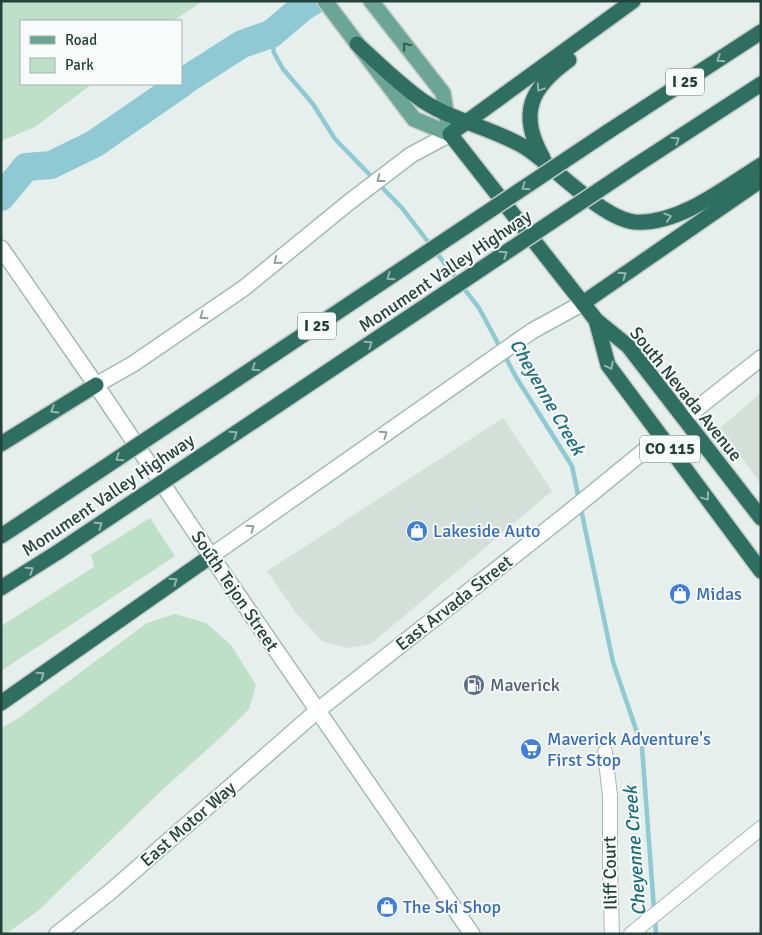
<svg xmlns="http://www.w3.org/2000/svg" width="762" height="935" font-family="Signika,sans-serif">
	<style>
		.built { fill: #d4dfda }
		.green { fill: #bfe0c8 }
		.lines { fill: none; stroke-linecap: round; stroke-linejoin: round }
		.stream { stroke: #8ec9d4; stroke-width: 4.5 }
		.river { stroke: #8ec9d4; stroke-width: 28 }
		.street-casing { stroke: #a8b8b2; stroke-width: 16 }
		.secondary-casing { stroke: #a4bbb3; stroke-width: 18 }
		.primary-casing { stroke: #c2cac8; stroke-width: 18 }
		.highway-casing { stroke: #c2cac8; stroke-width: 18 }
		.street { stroke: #fff; stroke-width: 14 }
		.secondary { stroke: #fff; stroke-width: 15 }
		.primary { stroke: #6aa596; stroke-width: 15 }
		.highway { stroke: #2f6f62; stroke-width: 15 }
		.highway-bridge-casing { stroke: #c2cac8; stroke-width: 18; stroke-linecap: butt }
		.highway-bridge { stroke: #2f6f62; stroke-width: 15 }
		.oneway { stroke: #365b51 }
		.oneway2 { stroke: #93b5ae }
		.oneway3 { stroke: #92a09c }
		.labels { text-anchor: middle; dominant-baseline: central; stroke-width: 4; stroke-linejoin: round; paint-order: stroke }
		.shield { fill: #f7fbf9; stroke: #637a73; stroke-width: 1 }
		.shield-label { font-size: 16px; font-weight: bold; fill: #24423a }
		.street-label { font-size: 18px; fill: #24423a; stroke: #f7fbf9 }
		.shop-label { font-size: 18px; fill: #366cbe; stroke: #f7fbf9; text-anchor: start }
		.service-label { font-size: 18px; fill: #4e5e75; stroke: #f7fbf9; text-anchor: start }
		.water-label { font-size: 19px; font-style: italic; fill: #1c6f80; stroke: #f7fbf9 }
	</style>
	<rect width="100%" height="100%" fill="#e6efeb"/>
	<!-- built -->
	<g class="built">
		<path d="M761 393V484L720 428Z"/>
		<path d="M503 418 552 491 371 644 347 648 322 641 296 613 267 571Z"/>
	</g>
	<!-- green -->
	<g class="green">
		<path d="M1 1H203L173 21H21V84H92L35 127 1 141Z"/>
		<path d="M150 518 175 556 1 671V626L94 567 91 555Z"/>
		<path d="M175 614 206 623 231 645 256 685 249 709 223 735 160 792 39 910 6 934H1V728L16 720 147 623Z"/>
	</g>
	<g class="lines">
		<!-- stream -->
		<g class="stream">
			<path d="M271 34 274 53 283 69 313 104 335 139 402 208 479 308 516 377 572 466 613 662 642 747 654 910"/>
			<path d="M655 918 656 934"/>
		</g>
		<!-- river -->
		<g class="river">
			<path d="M181 83 242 44 271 34 303 7 313 1"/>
			<path d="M1 197 26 167 51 165 94 144 181 84"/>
		</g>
		<!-- street casing -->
		<g class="street-casing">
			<g id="street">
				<path d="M605 752 610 796V869L612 934"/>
				<path d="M631 934 761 828"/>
			</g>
		</g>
		<!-- secondary casing -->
		<g class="secondary-casing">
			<g id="secondary">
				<path d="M1 248 96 385 211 556 472 934"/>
				<path d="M96 385 133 364 244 288 348 203 411 155 450 134"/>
				<path d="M685 418 761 358"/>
				<path d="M211 556 532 331 583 303"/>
				<path d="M57 934 110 892 317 711 563 517 661 437"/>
			</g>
		</g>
		<!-- primary casing -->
		<g class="primary-casing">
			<g id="primary">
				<path d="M325 1 414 119 450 134"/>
				<path d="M371 1 443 93 448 125"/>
			</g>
		</g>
		<!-- highway casing -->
		<g class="highway-casing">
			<g id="highway">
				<path d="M633 1 450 134 596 320 628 346 761 518"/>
				<path d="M357 44C378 63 400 85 423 101 455 122 494 128 526 148 555 167 602 219 635 222 679 225 726 187 761 165"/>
				<path d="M609 131 761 32"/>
				<path d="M543 158C518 114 530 88 569 60"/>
				<path d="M635 166 761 84"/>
				<path d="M583 303 761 180"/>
				<path d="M596 320 608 365 761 571"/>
				<path d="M1 444 96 385"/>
				<path d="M1 536 24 521"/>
				<path d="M1 588 58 552"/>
				<path d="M1 703 211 556"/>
			</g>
		</g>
		<!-- street -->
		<use href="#street" class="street"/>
		<!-- secondary -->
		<use href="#secondary" class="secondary"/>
		<!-- primary -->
		<use href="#primary" class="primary"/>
		<!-- highway -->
		<use href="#highway" class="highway"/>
		<!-- highway-bridge casing -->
		<g class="highway-bridge-casing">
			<g id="highway-bridge">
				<path d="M24 521 609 131"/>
				<path d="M58 552 635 166"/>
			</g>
		</g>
		<!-- highway-bridge -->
		<use href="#highway-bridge" class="highway-bridge"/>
	</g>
	<!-- one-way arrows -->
	<defs><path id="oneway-chevron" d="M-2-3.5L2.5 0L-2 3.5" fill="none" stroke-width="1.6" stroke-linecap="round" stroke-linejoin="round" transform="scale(1.25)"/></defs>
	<use class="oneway" href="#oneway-chevron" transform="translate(406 46) rotate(-129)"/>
	<g class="oneway2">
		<use href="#oneway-chevron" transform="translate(720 59) rotate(147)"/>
		<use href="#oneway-chevron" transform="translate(540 88) rotate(124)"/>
		<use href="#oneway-chevron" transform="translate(676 140) rotate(-33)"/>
		<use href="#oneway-chevron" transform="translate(525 187) rotate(146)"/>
		<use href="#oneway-chevron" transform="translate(668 217) rotate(-17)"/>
		<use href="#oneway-chevron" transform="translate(504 254) rotate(-34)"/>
		<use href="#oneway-chevron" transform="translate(623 275) rotate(-35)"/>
		<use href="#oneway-chevron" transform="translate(390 277) rotate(146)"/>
		<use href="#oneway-chevron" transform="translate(369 344) rotate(-34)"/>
		<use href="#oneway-chevron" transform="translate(610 366) rotate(62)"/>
		<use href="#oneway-chevron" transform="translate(255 368) rotate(146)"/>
		<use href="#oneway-chevron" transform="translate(54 410) rotate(148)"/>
		<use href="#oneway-chevron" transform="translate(234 434) rotate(-34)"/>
		<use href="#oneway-chevron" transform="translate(119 458) rotate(146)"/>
		<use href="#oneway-chevron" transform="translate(706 497) rotate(53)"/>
		<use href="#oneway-chevron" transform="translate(99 525) rotate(-34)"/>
		<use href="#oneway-chevron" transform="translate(30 570) rotate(-33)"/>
		<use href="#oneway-chevron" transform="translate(174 581) rotate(-35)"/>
		<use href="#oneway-chevron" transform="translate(41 675) rotate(-35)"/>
	</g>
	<g class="oneway3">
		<use href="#oneway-chevron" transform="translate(380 179) rotate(143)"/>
		<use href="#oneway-chevron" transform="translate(277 261) rotate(141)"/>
		<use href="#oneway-chevron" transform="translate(203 316) rotate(145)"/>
		<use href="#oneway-chevron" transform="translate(384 434) rotate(-35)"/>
		<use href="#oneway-chevron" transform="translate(251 528) rotate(-35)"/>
	</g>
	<!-- icons -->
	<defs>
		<g id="shop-disc" transform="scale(1.125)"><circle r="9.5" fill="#3f7fe0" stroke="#f7fbf9"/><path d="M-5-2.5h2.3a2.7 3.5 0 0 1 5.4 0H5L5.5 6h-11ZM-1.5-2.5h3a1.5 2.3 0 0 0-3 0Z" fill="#fff"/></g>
		<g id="fuel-disc" transform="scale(1.125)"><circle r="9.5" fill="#5c6f8a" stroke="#f7fbf9"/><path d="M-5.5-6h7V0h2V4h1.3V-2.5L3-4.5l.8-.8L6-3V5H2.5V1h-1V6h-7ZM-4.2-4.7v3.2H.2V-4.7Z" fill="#fff"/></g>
		<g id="supermarket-disc" transform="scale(1.125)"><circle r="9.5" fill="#3f7fe0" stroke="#f7fbf9"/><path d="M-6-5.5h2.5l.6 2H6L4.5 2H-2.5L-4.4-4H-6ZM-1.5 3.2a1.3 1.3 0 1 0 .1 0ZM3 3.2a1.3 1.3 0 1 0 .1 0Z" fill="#fff"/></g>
	</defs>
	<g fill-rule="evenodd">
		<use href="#shop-disc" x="417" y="531"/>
		<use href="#shop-disc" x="680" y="594"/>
		<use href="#fuel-disc" x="474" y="685"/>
		<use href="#supermarket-disc" x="531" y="749"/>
		<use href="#shop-disc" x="387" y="907"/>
	</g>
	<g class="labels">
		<!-- shield labels -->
		<g class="shield">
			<rect x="666" y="68.5" width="38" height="27" rx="4"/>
			<rect x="298" y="312.5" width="38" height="27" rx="4"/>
			<rect x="640" y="435.5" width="60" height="27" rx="4"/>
		</g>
		<g class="shield-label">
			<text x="685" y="82">I 25</text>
			<text x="317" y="326">I 25</text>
			<text x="670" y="449">CO 115</text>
		</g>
		<!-- street labels -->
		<g class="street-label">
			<text transform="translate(445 271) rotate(-34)">Monument Valley Highway</text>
			<text transform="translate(686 394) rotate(51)">South Nevada Avenue</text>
			<text transform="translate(108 495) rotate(-34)">Monument Valley Highway</text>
			<text transform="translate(235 591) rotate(56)">South Tejon Street</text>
			<text transform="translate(454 603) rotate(-38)">East Arvada Street</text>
			<text transform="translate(188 824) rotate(-41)">East Motor Way</text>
			<text transform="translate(610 873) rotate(-91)">Iliff Court</text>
		</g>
		<!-- shop labels -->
		<g class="shop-label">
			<text x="433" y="531">Lakeside Auto</text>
			<text x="696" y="594">Midas</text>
			<text x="547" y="739">Maverick Adventure's<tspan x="547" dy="21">First Stop</tspan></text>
			<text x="403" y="907">The Ski Shop</text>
		</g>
		<!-- service labels -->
		<g class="service-label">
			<text x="490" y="685">Maverick</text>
		</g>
		<!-- water labels -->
		<g class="water-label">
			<text transform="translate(547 397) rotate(60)">Cheyenne Creek</text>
			<text transform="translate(635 851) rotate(-94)">Cheyenne Creek</text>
		</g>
	</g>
	<!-- border -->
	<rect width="762" height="935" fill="none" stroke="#24423a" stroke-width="5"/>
	<!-- legend -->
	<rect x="20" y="20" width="162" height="65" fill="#f7fbf9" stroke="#a3b1ad"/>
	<rect x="30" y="36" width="25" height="8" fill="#6aa596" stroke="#a3b1ad"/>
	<text x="65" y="45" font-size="15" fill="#24423a">Road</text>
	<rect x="30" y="58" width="25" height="15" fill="#bfe0c8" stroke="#a3b1ad"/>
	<text x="65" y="70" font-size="15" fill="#24423a">Park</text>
</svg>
